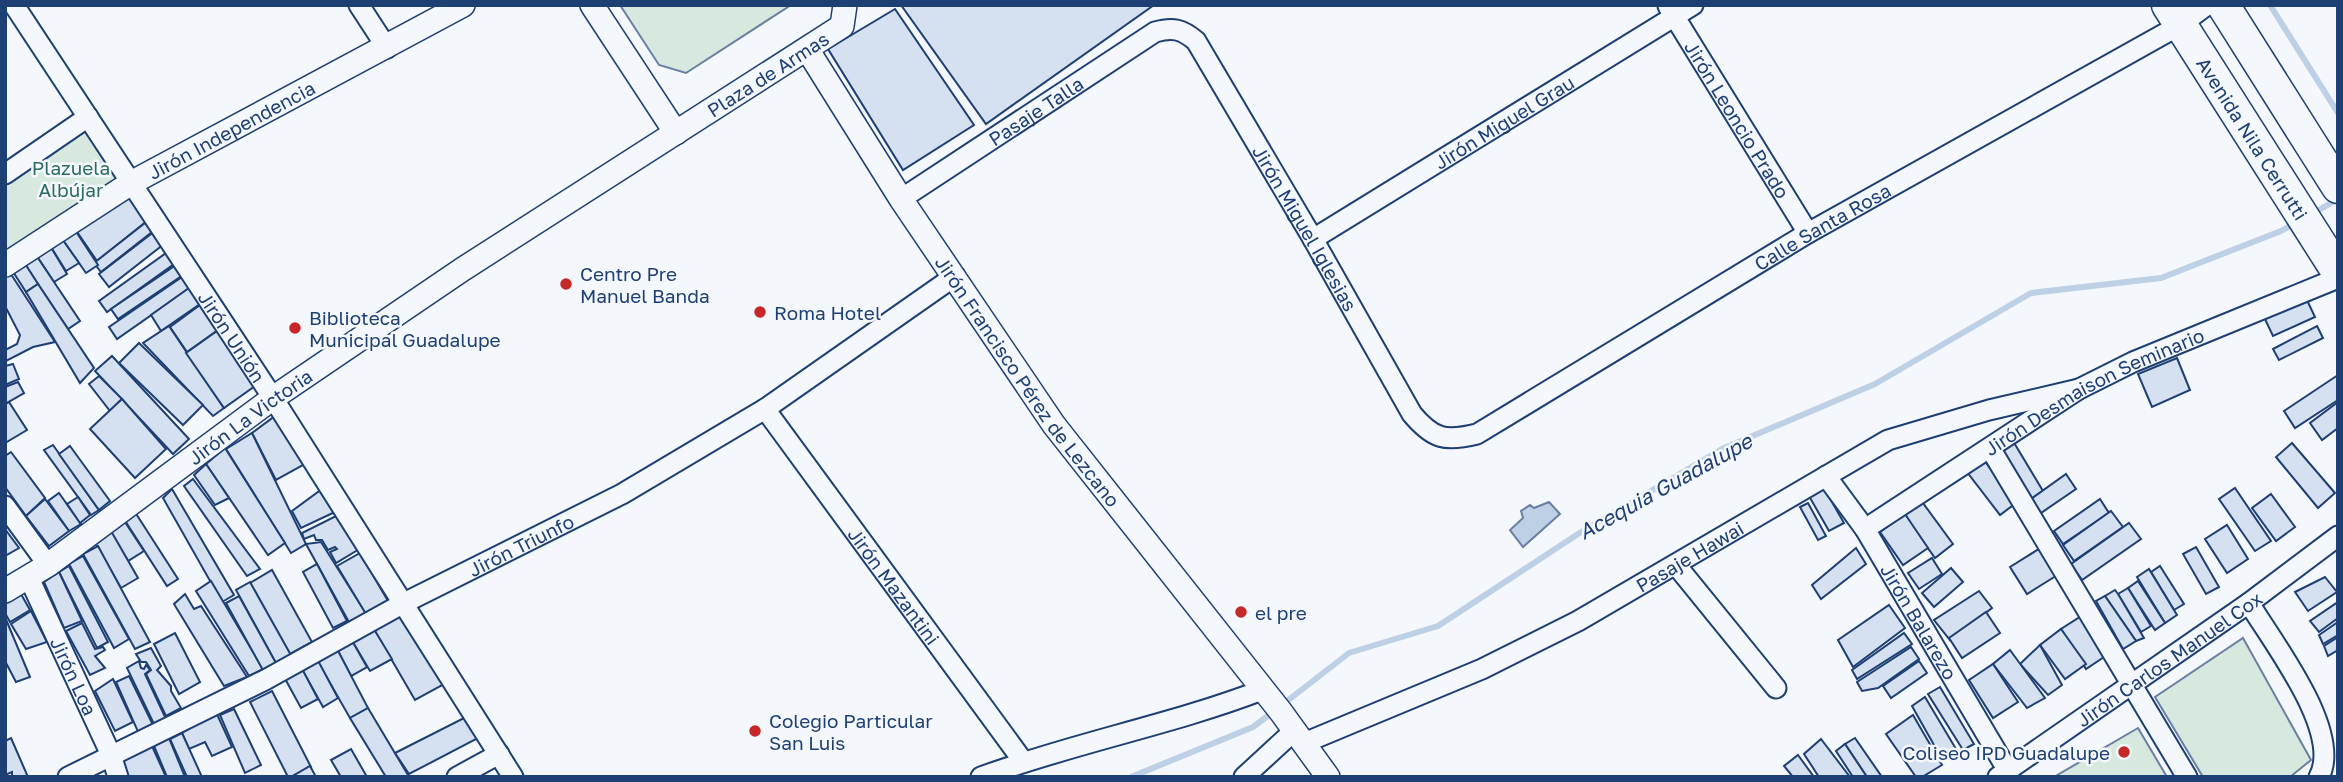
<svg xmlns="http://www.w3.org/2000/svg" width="2343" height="782" font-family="'Golos Text',sans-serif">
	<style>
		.green { fill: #d7e8df; stroke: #687fa3; stroke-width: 2 }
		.water { fill: #bed0e5; stroke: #687fa3; stroke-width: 2 }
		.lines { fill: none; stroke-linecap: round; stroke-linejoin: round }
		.stream { stroke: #bed0e5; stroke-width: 6 }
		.building { fill: #d5e0f0; stroke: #1d3f73; stroke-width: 2 }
		.minor-casing { stroke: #1d3f73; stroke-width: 23 }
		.tertiary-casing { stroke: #1d3f73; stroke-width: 26 }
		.trunk-casing { stroke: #1d3f73; stroke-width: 35 }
		.minor { stroke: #f4f7fb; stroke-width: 19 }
		.tertiary { stroke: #f4f7fb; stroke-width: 23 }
		.trunk { stroke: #f4f7fb; stroke-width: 32 }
		.poi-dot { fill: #c62828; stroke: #f4f7fb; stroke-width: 2.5 }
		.labels { text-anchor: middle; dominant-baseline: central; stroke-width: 5; stroke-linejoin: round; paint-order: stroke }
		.street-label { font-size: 19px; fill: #1d3f73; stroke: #f4f7fb }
		.park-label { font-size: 19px; fill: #2c6c60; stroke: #f4f7fb }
		.poi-label { font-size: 19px; fill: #1d3f73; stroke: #f4f7fb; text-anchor: start }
		.water-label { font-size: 21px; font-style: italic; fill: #1d3f73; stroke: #f4f7fb }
	</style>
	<rect width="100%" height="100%" fill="#f4f7fb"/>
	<!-- green -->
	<g class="green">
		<path d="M620 5H791L686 73 659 65Z"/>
		<path d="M86 128 124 184 5 256V183Z"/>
		<path d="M2243 638 2311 760 2290 777H2203L2155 697Z"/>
		<path d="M2138 728 2167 777H2054Z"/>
	</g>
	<!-- water -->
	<path class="water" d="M1549 502 1560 514 1523 547 1510 530 1523 518 1521 511 1530 505 1534 508Z"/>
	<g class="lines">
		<!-- stream -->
		<g class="stream">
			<path d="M2270 5 2338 113"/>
			<path d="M2312 214 2338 199"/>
			<path d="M1282 705 1349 653 1438 626 1578 534 1722 449 1875 384 2031 293 2161 278 2281 231 2297 222"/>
			<path d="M1131 777 1253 727 1273 712"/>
		</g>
	</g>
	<!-- building -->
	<g class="building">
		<path d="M901 5H1154L986 124Z"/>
		<path d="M895 9 974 125 903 170 828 49Z"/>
		<path d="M129 190 147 221 97 261 73 226Z"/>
		<path d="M145 223 152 232 101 272 94 263Z"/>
		<path d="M73 227 98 265 86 273 60 236Z"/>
		<path d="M155 231 164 244 109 287 99 274Z"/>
		<path d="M60 236 79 263 66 271 49 244Z"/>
		<path d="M46 239 67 274 54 282 32 249Z"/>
		<path d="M32 249 80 321 68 329 20 257Z"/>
		<path d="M166 253 174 264 107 312 99 301Z"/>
		<path d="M22 259 38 284 26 292 10 267Z"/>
		<path d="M176 265 183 275 118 319 111 309Z"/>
		<path d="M7 268 55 342 33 347 6 361 5 350 17 344 20 335 5 306V269Z"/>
		<path d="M182 277 190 288 117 339 109 327Z"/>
		<path d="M38 284 94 368 80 383 26 292Z"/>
		<path d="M189 288 200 304 161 331 151 315Z"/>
		<path d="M2306 298 2315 317 2273 336 2264 317Z"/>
		<path d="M200 305 218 330 187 352 170 327Z"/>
		<path d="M169 326 224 408 213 416 143 343Z"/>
		<path d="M2317 326 2323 338 2279 360 2273 349Z"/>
		<path d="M217 331 255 386 224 408 186 353Z"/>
		<path d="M139 343 203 405 183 425 119 363Z"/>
		<path d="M112 356 189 439 173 454 95 371Z"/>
		<path d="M2177 358 2190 390 2152 407 2138 374Z"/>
		<path d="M13 364 19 379 5 385V366Z"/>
		<path d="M2338 375V400L2295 428 2284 411Z"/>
		<path d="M99 376 122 399 110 411 89 384Z"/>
		<path d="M18 382 24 393 5 404V387Z"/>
		<path d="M122 399 166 449 135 478 90 429Z"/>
		<path d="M9 402 27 430 5 443V404Z"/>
		<path d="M2338 402V428L2322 440 2310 423Z"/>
		<path d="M275 416 305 464 276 480 252 433Z"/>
		<path d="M252 433 306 544 291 553 226 449Z"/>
		<path d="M2013 441 2043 491 2031 499 2001 448Z"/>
		<path d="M2292 443 2335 493 2318 508 2276 457Z"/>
		<path d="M53 445 99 510 91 515 44 450Z"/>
		<path d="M70 446 110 501 99 510 59 454Z"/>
		<path d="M225 448 285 543 268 555 206 464Z"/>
		<path d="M11 452 45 498 26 516 5 487V456Z"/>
		<path d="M1984 460 2016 503 2000 515 1967 472Z"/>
		<path d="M206 464 229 498 215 505 194 475Z"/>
		<path d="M2066 474 2076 489 2041 513 2031 499Z"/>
		<path d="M193 479 260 569 247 576 184 486Z"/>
		<path d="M1824 488 1844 523 1829 531 1809 496Z"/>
		<path d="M2235 488 2271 541 2255 551 2219 499Z"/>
		<path d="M172 489 234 595 222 602 163 498Z"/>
		<path d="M322 489 335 512 301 528 292 511Z"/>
		<path d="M59 493 81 524 69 531 48 501Z"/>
		<path d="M2271 494 2295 527 2276 541 2252 508Z"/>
		<path d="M78 497 90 515 80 523 67 504Z"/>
		<path d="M45 499 69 531 49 546 26 516Z"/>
		<path d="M1920 499 1953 544 1935 558 1902 512Z"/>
		<path d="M2100 499 2109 513 2063 544 2054 531Z"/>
		<path d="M1808 503 1826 536 1818 540 1800 507Z"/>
		<path d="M133 509 178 579 167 586 122 516Z"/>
		<path d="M2111 511 2123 527 2074 561 2063 545Z"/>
		<path d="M340 514 361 548 336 563 330 552 337 549 335 547 328 550 322 540H316L314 535 304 539 302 533Z"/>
		<path d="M1905 514 1928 548 1903 565 1880 532Z"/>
		<path d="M123 519 144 551 128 561 108 529Z"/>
		<path d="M2129 523 2141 539 2082 580 2071 564Z"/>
		<path d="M107 524 138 578 121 588 90 534Z"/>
		<path d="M2227 525 2248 559 2227 573 2205 539Z"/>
		<path d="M5 529 19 548 5 556Z"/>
		<path d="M321 542 367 615 350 624 306 544Z"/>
		<path d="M98 546 150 642 135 649 83 554Z"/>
		<path d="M2042 547 2059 574 2027 594 2010 567Z"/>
		<path d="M2196 547 2219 587 2206 594 2183 554Z"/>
		<path d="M1856 548 1866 564 1821 599 1812 585Z"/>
		<path d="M360 553 388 601 366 614 337 566Z"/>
		<path d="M83 556 129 639 114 648 69 564Z"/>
		<path d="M1932 558 1942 574 1919 589 1908 573Z"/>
		<path d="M317 564 347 621 333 628 303 572Z"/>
		<path d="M69 566 108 642 97 648 59 572Z"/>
		<path d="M2160 566 2184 604 2174 610 2151 572Z"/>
		<path d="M1951 568 1963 582 1934 607 1922 593Z"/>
		<path d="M2149 569 2177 615 2165 623 2137 577Z"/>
		<path d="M272 570 312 642 290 654 250 583Z"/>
		<path d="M59 572 82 621 64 628 44 582Z"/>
		<path d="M2325 577 2337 592 2308 611 2295 592Z"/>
		<path d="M211 581 263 669 249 676 196 591Z"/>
		<path d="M2138 581 2165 623 2155 630 2128 588Z"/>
		<path d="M250 582 292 657 277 665 236 590Z"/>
		<path d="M2128 588 2151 626 2141 632 2118 594Z"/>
		<path d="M2115 590 2118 594 2144 638 2136 641 2105 596Z"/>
		<path d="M1979 591 1992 608 1950 640 1934 620Z"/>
		<path d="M21 594 30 610 10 622 5 613V603Z"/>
		<path d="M185 594 194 609 201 606 247 677 224 686 174 604Z"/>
		<path d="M239 596 277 665 264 672 226 603Z"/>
		<path d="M2105 596 2136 641 2123 649 2096 601Z"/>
		<path d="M2338 602V618L2319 632 2310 621Z"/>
		<path d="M1889 605 1905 628 1853 667 1838 640Z"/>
		<path d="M399 608 448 682 415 700 372 626Z"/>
		<path d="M31 611 47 642 26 649 11 624Z"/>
		<path d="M1986 612 2000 633 1962 658 1949 638Z"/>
		<path d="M2086 613 2110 653 2086 669 2061 629Z"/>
		<path d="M5 617 30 677 16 682 5 661Z"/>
		<path d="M2338 622V635L2323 644 2319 635Z"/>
		<path d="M82 623 95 649 103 647 105 650 95 656 105 668 90 675 66 631Z"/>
		<path d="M372 626 392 659 370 671 351 639Z"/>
		<path d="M2061 629 2086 664 2065 679 2040 645Z"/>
		<path d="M175 633 200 682 179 694 154 644Z"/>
		<path d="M1904 633 1912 644 1857 679 1852 670Z"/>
		<path d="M2338 637V650L2328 656 2324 646Z"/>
		<path d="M351 639 367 667 351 676 336 647Z"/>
		<path d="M2040 645 2062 685 2048 695 2020 664Z"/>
		<path d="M336 647 368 708 350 718 315 657Z"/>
		<path d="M1911 647 1919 659 1878 688 1862 691 1857 682Z"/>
		<path d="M151 648 161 666 157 670 171 686V691L181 708 166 716 146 674 151 670 146 662H141L136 654Z"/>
		<path d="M2010 650 2045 698 2027 708 1993 664Z"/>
		<path d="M315 655 338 698 323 707 299 664Z"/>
		<path d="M139 661 141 668 144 669 146 665 150 670 145 674 166 719 154 724 127 668Z"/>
		<path d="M1919 661 1927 673 1891 698 1883 686Z"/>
		<path d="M1993 664 2018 702 1993 718 1969 680Z"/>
		<path d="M300 665 318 699 301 708 283 675Z"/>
		<path d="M129 676 154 727 139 734 116 682Z"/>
		<path d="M113 679 133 722 115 731 95 691Z"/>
		<path d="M1940 687 1974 744 1963 750 1928 694Z"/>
		<path d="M272 691 311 767 291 777H288L250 702Z"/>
		<path d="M1925 697 1959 754 1943 761 1912 706Z"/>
		<path d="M368 708 408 775 405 777H386L350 718Z"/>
		<path d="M234 709 261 765 245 773 220 715Z"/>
		<path d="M216 712 232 747 212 756 205 742 189 749 182 733Z"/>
		<path d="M1913 715 1942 765 1922 777H1916L1886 734Z"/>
		<path d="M464 718 480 737 409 774 395 753Z"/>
		<path d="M182 733 202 777H187L170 739Z"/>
		<path d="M11 738 28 777H12V772L5 775V741Z"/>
		<path d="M169 738 185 777H167L154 746Z"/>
		<path d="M1855 738 1882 777H1867L1845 744Z"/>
		<path d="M1821 739 1850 777H1819L1804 754Z"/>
		<path d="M1845 744 1867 777H1853L1836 751Z"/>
		<path d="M152 746 166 777H125L119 762Z"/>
		<path d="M351 749 367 777H341L331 760Z"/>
		<path d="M1798 755 1814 777H1793L1784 766Z"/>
		<path d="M310 766 316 777H291Z"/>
	</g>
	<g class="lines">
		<!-- minor casing -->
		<g class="minor-casing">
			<g id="minor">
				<path id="s1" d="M14 5 273 398 513 777"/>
				<path d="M359 5 387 48"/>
				<path id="s2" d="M1668 6 1808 233"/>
				<path d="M5 174 88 117"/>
				<path id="s3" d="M901 199 1155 32C1173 27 1182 29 1196 41L1313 239 1412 414C1433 439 1445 442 1477 434L1808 233 2180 25 2207 5"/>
				<path id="s4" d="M1313 239 1693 5"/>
				<path id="s5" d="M765 409 1023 761"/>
				<path d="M1990 448 2187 777"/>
				<path id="s6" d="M1826 476 1865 529 2008 771"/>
				<path d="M5 506 48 565"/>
				<path id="s7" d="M1865 529 2079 389 2133 362 2338 278"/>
				<path d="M1676 565 1776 688"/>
				<path id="s8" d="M29 578 111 755 118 777"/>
				<path d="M2249 603C2273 643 2343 732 2319 777"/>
				<path id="s9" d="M1304 743 1482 669 1578 621 1888 440 1989 410 2079 389"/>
				<path id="s10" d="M68 777 265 680 402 604 622 494 765 409 955 276"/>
				<path d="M457 777 499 754"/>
				<path d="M981 777C1073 743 1171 725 1262 690"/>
				<path d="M1244 777 1295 730"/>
				<path id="s11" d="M1998 777 2249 603 2338 536"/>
			</g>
		</g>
		<!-- tertiary casing -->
		<g class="tertiary-casing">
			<g id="tertiary">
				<path d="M592 5 676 133"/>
				<path id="s12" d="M807 49 901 199 1054 425 1281 712 1328 777"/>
				<path id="s13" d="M5 265 131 183 463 5"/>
				<path id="s14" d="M5 591 48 565 273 398 463 269 842 26 845 5"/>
			</g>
		</g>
		<!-- trunk casing -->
		<g class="trunk-casing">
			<g id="trunk">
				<path id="s15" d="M2168 5 2338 272"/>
				<path d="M2223 5 2338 187"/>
			</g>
		</g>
		<!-- minor -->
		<use href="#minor" class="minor"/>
		<!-- tertiary -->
		<use href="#tertiary" class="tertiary"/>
		<!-- trunk -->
		<use href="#trunk" class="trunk"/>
	</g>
	<!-- markers -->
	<g class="poi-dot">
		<circle cx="566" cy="284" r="7"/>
		<circle cx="760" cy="312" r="7"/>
		<circle cx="295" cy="328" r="7"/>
		<circle cx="1241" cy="612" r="7"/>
		<circle cx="755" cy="731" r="7"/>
		<circle cx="2124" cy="752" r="7"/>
	</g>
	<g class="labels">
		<!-- street labels -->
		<g class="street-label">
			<text stroke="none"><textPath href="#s14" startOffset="922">Plaza de Armas</textPath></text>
			<text stroke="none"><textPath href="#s3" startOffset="161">Pasaje Talla</textPath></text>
			<text stroke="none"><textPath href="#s2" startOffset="133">Jirón Leoncio Prado</textPath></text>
			<text stroke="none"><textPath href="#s4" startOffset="224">Jirón Miguel Grau</textPath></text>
			<text stroke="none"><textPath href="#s13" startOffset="264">Jirón Independencia</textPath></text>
			<text stroke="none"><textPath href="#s15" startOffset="158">Avenida Nila Cerrutti</textPath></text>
			<text stroke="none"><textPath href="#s3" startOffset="1256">Calle Santa Rosa</textPath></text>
			<text stroke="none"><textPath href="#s3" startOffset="565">Jirón Miguel Iglesias</textPath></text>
			<text stroke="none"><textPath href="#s1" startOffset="397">Jirón Unión</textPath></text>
			<text stroke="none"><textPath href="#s12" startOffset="399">Jirón Francisco Pérez de Lezcano</textPath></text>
			<text stroke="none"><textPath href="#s7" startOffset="268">Jirón Desmaison Seminario</textPath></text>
			<text stroke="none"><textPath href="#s14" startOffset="301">Jirón La Victoria</textPath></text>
			<text stroke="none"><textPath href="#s10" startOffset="509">Jirón Triunfo</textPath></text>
			<text stroke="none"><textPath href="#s9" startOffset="429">Pasaje Hawai</textPath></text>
			<text stroke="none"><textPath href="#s5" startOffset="219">Jirón Mazantini</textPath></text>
			<text stroke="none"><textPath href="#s6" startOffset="173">Jirón Balarezo</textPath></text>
			<text stroke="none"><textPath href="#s11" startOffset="208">Jirón Carlos Manuel Cox</textPath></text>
			<text stroke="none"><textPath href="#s8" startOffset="108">Jirón Loa</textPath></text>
		</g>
		<!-- park labels -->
		<g class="park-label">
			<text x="71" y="167">Plazuela<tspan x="71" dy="22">Albújar</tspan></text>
		</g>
		<!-- poi labels -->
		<g class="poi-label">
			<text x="580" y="273">Centro Pre<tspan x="580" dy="22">Manuel Banda</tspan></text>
			<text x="774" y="312">Roma Hotel</text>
			<text x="309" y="317">Biblioteca<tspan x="309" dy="22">Municipal Guadalupe</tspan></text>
			<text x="1255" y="612">el pre</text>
			<text x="769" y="720">Colegio Particular<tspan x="769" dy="22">San Luis</tspan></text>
			<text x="2110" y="752" text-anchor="end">Coliseo IPD Guadalupe</text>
		</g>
		<!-- water labels -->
		<g class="water-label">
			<text transform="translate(1665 486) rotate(-29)">Acequia Guadalupe</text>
		</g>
	</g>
	<!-- border -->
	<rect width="2343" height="782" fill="none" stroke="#1d3f73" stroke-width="14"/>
</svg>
